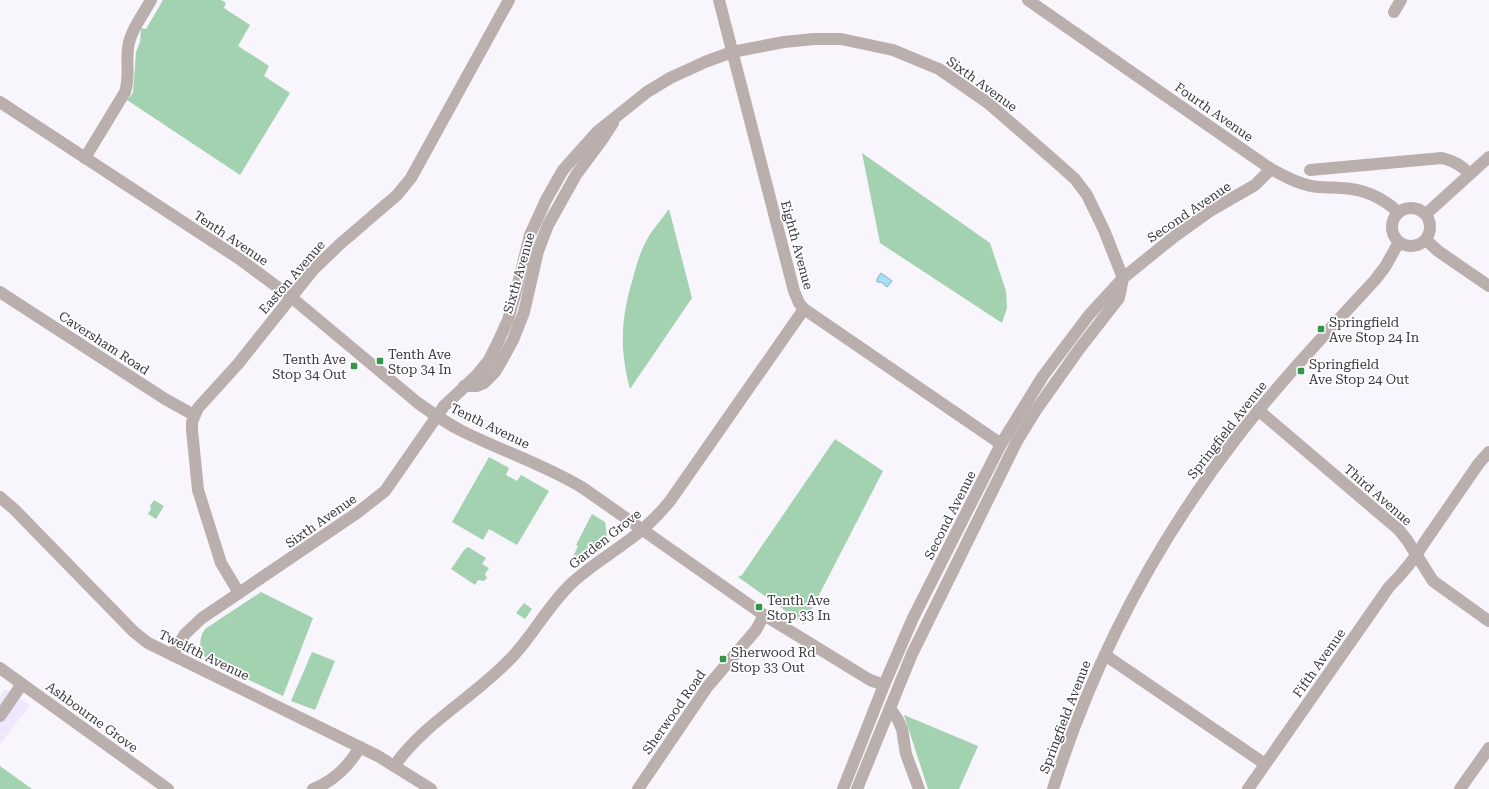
<svg xmlns="http://www.w3.org/2000/svg" width="1489" height="789" font-family="'Roboto Serif',serif">
	<style>
		.built { fill: #efe7fd }
		.green { fill: #a3d2b1 }
		.water { fill: #a7def8; stroke: #86acc0 }
		.lines { fill: none; stroke-linecap: round; stroke-linejoin: round }
		.minor { stroke: #baafad; stroke-width: 12 }
		.poi-dot { fill: #32964b; stroke: #fff; stroke-width: 1.5 }
		.labels { text-anchor: middle; dominant-baseline: central; stroke-width: 3.5; stroke-linejoin: round; paint-order: stroke }
		.street-label { font-size: 13px; fill: #39363e; stroke: #fff }
		.poi-label { font-size: 13px; fill: #39363e; stroke: #fff; text-anchor: start }
	</style>
	<rect width="100%" height="100%" fill="#f8f5fd"/>
	<!-- built -->
	<path class="built" d="M5 689 30 705 0 744V696Z"/>
	<!-- green -->
	<g class="green">
		<path d="M163 0H221L226 3 224 8 250 25 238 46 269 66 264 76 290 93 240 175 127 100 133 93 136 52 140 42 141 28 146 29Z"/>
		<path d="M862 153 990 243 1006 291 1007 308 1002 323 880 243Z"/>
		<path d="M669 209 692 298 630 389C619 348 621 318 633 278 637 263 641 249 649 236 655 226 663 218 669 209Z"/>
		<path d="M835 439 883 471 804 624 738 577 742 575Z"/>
		<path d="M489 457 509 468 506 475 517 481 521 475 549 491 517 545 489 529 483 540 452 522Z"/>
		<path d="M154 500 164 506 156 519 148 514 151 509 150 506Z"/>
		<path d="M592 514 605 522 607 537 575 563 571 561 578 546 576 545Z"/>
		<path d="M468 547 486 558 482 564 489 568 485 574 487 578 484 581 478 580 475 585 451 569 464 550Z"/>
		<path d="M261 592 313 618 283 696 211 662C199 655 197 640 205 629Z"/>
		<path d="M524 603 532 609 525 619 516 613Z"/>
		<path d="M312 652 335 661 315 710 291 701Z"/>
		<path d="M904 715 978 746 959 789H928Z"/>
		<path d="M0 766 32 789H0Z"/>
	</g>
	<!-- water -->
	<path class="water" d="M881 273 892 281 887 287 881 282H877V279Z"/>
	<g class="lines">
		<!-- minor -->
		<g class="minor">
			<path d="M719 0 794 291 799 303 804 309 1001 444"/>
			<path d="M1028 0 1271 169C1284 176 1296 183 1311 186 1321 188 1332 187 1342 188 1363 189 1383 198 1398 212"/>
			<path d="M1394 12 1401 0"/>
			<path d="M0 102 238 258 291 297 418 403C432 413 446 423 462 431 502 451 545 465 583 488L764 615 870 680 884 685"/>
			<path d="M85 158 125 92C130 77 126 63 128 48 130 31 143 15 151 0"/>
			<path d="M1310 170 1442 158C1454 161 1461 165 1470 174"/>
			<circle cx="1411" cy="227" r="19"/>
			<path d="M1426 214 1489 157"/>
			<path d="M1426 240 1438 251 1489 286"/>
			<path d="M0 292 165 399 194 415"/>
			<path d="M464 386H477L484 383 495 372 501 362 513 340 524 312 538 251 548 225 576 175 602 140 613 123"/>
			<path d="M1258 410 1399 530 1407 540 1433 581 1489 621"/>
			<path d="M0 497 15 510 134 632 148 643 378 756 431 789"/>
			<path d="M239 593 221 563 198 490 192 430V422L198 408 238 364 313 270 339 245 397 195 411 178 509 0"/>
			<path d="M172 655 185 634 202 618 357 513 385 491 444 406 476 376 489 360 498 342 508 320 517 288 530 235 546 200 563 170 597 132 647 92 670 78 705 62 732 52 784 42 814 39H841L893 50 917 60 939 69 988 103 1056 162 1075 179 1087 195 1104 230 1123 278 1119 298 1080 348 1036 410 1017 441 912 654 857 789"/>
			<path d="M1105 655 1265 764"/>
			<path d="M0 668 168 789"/>
			<path d="M890 708 898 720 902 729 906 754 919 789"/>
			<path d="M0 716 22 684"/>
			<path d="M395 765C426 721 478 695 514 655 535 632 550 603 573 582 595 562 621 548 643 529 653 520 662 511 670 501L804 309"/>
			<path d="M313 789C334 781 349 766 360 747"/>
			<path d="M638 789 708 686 756 630 764 615"/>
			<path d="M843 789 884 685 913 618 1001 444 1043 376 1089 315 1123 278 1175 236 1210 211 1255 185 1271 169"/>
			<path d="M1053 789C1093 662 1156 542 1238 436 1280 382 1328 331 1375 280L1385 267 1399 242"/>
			<path d="M1248 789 1389 587C1403 573 1414 560 1424 543L1479 463 1489 452"/>
			<path d="M1460 789 1489 748"/>
		</g>
	</g>
	<!-- markers -->
	<g class="poi-dot">
		<rect x="1317" y="325" width="8" height="8" rx="2"/>
		<rect x="376" y="357" width="8" height="8" rx="2"/>
		<rect x="350" y="362" width="8" height="8" rx="2"/>
		<rect x="1297" y="367" width="8" height="8" rx="2"/>
		<rect x="755" y="603" width="8" height="8" rx="2"/>
		<rect x="719" y="655" width="8" height="8" rx="2"/>
	</g>
	<g class="labels">
		<!-- street labels -->
		<g class="street-label">
			<text transform="translate(982 84) rotate(36)">Sixth Avenue</text>
			<text transform="translate(1214 112) rotate(35)">Fourth Avenue</text>
			<text transform="translate(1189 212) rotate(-34)">Second Avenue</text>
			<text transform="translate(231 238) rotate(34)">Tenth Avenue</text>
			<text transform="translate(797 245) rotate(75)">Eighth Avenue</text>
			<text transform="translate(519 273) rotate(-74)">Sixth Avenue</text>
			<text transform="translate(292 277) rotate(-49)">Easton Avenue</text>
			<text transform="translate(104 343) rotate(33)">Caversham Road</text>
			<text transform="translate(490 426) rotate(26)">Tenth Avenue</text>
			<text transform="translate(1227 430) rotate(-52)">Springfield Avenue</text>
			<text transform="translate(1378 495) rotate(41)">Third Avenue</text>
			<text transform="translate(950 515) rotate(-63)">Second Avenue</text>
			<text transform="translate(321 521) rotate(-35)">Sixth Avenue</text>
			<text transform="translate(605 539) rotate(-38)">Garden Grove</text>
			<text transform="translate(204 655) rotate(26)">Twelfth Avenue</text>
			<text transform="translate(1319 663) rotate(-55)">Fifth Avenue</text>
			<text transform="translate(674 712) rotate(-55)">Sherwood Road</text>
			<text transform="translate(92 717) rotate(36)">Ashbourne Grove</text>
			<text transform="translate(1065 717) rotate(-69)">Springfield Avenue</text>
		</g>
		<!-- poi labels -->
		<g class="poi-label">
			<text x="1329" y="322">Springfield<tspan x="1329" dy="15">Ave Stop 24 In</tspan></text>
			<text x="388" y="354">Tenth Ave<tspan x="388" dy="15">Stop 34 In</tspan></text>
			<text x="346" y="359" text-anchor="end">Tenth Ave<tspan x="346" dy="15">Stop 34 Out</tspan></text>
			<text x="1309" y="364">Springfield<tspan x="1309" dy="15">Ave Stop 24 Out</tspan></text>
			<text x="767" y="600">Tenth Ave<tspan x="767" dy="15">Stop 33 In</tspan></text>
			<text x="731" y="652">Sherwood Rd<tspan x="731" dy="15">Stop 33 Out</tspan></text>
		</g>
	</g>
</svg>
